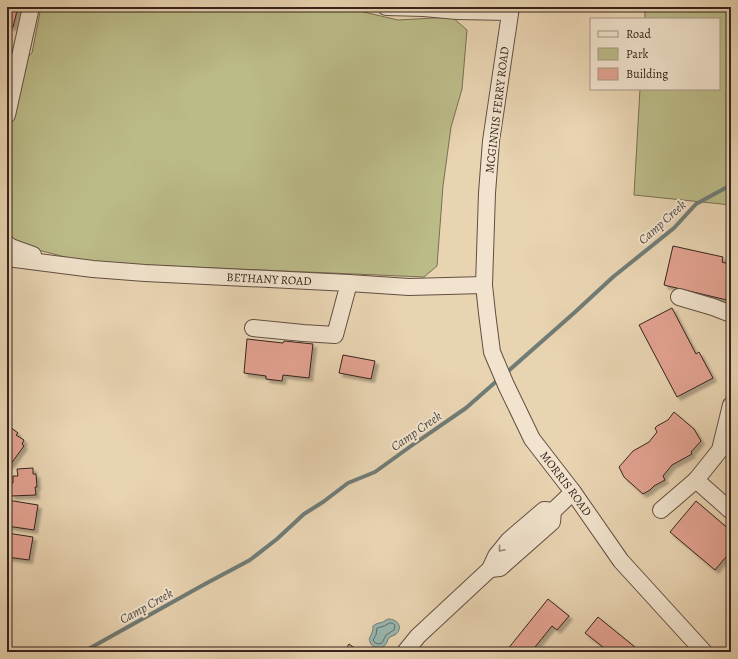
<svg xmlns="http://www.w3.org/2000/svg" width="738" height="659" font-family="Alegreya,serif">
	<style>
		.green { fill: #bb8; stroke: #786f52 }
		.water { fill: #98b7b1; stroke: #707c76 }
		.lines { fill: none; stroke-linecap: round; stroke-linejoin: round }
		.shore { stroke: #666d67; stroke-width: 1 }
		.stream { stroke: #707c76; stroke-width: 4 }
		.building { fill: #e3a291; stroke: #35231d; filter: url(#shadow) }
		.minor-casing { stroke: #624f42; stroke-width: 18 }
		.minor { stroke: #f1e3cd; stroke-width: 16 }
		.oneway { stroke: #938375 }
		.labels { text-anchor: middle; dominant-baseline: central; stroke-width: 4; stroke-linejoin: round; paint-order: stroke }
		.street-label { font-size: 12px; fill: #35231d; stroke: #f1e3cd }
		.water-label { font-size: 13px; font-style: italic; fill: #4e4842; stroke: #f1e3cd }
	</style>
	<defs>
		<filter id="shadow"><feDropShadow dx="3.5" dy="3.5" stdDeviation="1" flood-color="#0004"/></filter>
	</defs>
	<rect width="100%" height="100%" fill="#e9d4b2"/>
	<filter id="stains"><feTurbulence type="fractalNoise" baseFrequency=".005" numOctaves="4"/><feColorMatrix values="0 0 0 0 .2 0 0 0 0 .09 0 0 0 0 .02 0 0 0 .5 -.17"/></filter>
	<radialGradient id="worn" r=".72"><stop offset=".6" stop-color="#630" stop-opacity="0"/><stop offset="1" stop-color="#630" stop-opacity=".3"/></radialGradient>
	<!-- green -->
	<g class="green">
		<path d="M41 7H342L398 20 452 17 467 30 462 89 451 127 443 186 437 266 424 277 121 264 81 261 38 250 7 237V140L25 59 32 53Z"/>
		<path d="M645 7H731V205L634 195 640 89H719V19H645Z"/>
	</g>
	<!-- water -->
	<path class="water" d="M388 619C398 619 404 628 395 635 394 635 390 637 389 638 387 640 387 644 384 646 380 650 371 647 370 642 368 638 371 636 372 633 373 630 373 628 373 626L376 624 383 622Z"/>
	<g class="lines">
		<!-- shore -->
		<path class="shore" d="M390 623H392L395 625 394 630 386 635 382 643 379 644 375 643 373 640 376 635 377 628 384 626Z"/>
		<!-- stream -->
		<g class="stream">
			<path d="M506 373 574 313 613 277 674 228 696 204 731 185"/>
			<path d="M83 652 205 584 250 560 277 539 304 514 323 502 348 483 375 472 411 446 466 408 499 379"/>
		</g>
	</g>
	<!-- building -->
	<g class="building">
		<path d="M7 7H18L13 27 7 26Z"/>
		<path d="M673 246 723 257 722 262 731 265V301L664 285Z"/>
		<path d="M672 308 696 354 699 352 713 378 677 397 639 325Z"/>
		<path d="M247 339 283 343 284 341 313 344 309 378 283 375 282 381 266 379V376L244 373Z"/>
		<path d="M343 355 375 361 371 379 339 373Z"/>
		<path d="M674 412 694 429 701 441 691 452 692 454 672 465 663 476 665 480 654 486 650 490 643 494 624 477 619 467 633 451 649 442 657 432 655 428 657 426 668 420Z"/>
		<path d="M10 427 18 433 16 435 24 440 22 444 24 446 10 465 7 463V430Z"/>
		<path d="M33 468V474H36L37 487H35L36 495 11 496 10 483H13V476H18L17 469Z"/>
		<path d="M7 500 38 505 34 530 7 526 9 514H7Z"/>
		<path d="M696 501 731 531V551L715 570 670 532Z"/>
		<path d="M7 533 33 537 29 560 7 557Z"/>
		<path d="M548 599 569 616 557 630 552 626 531 652H509L507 650Z"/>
		<path d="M598 617 641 652H602L600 651 603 647 585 633Z"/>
		<path d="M349 644 360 652H344Z"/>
	</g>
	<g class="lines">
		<!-- minor casing -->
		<g class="minor-casing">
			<g id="minor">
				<path d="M386 7 424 8 457 11 510 12"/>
				<path id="s1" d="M511 7 491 141 487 193 484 285 487 313 492 352 506 385 532 439 573 492 621 561 704 652"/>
				<path d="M7 115 31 7"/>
				<path d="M7 244 11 247 33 255"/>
				<path id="s2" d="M7 258 93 269 145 273 349 283 409 287 484 285"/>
				<path d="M679 297 713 307 731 314"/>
				<path d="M253 328 303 333 335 335 349 283"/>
				<path d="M731 405 720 450 696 480 731 511"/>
				<path d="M661 510 696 480"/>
				<path d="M490 569 500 568 552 522 553 511 573 492"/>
				<path d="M405 652 418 636 490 569 496 556 509 540 544 510 553 511"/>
			</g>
		</g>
		<!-- minor -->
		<use href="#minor" class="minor"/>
	</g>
	<!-- one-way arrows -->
	<defs><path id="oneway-chevron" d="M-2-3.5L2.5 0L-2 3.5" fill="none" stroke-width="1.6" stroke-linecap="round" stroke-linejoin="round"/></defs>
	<use class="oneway" href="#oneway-chevron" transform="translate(501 549) rotate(130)"/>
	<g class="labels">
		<!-- street labels -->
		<g class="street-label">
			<text transform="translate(497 110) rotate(-83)">MCGINNIS FERRY ROAD</text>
			<text stroke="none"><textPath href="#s2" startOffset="263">BETHANY ROAD</textPath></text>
			<text stroke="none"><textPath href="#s1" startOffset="499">MORRIS ROAD</textPath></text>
		</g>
		<!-- water labels -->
		<g class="water-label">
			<text transform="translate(662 222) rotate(-42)">Camp Creek</text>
			<text transform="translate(416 431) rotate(-35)">Camp Creek</text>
			<text transform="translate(146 606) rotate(-29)">Camp Creek</text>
		</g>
	</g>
	<!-- margin -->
	<rect width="738" height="659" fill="none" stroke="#e9d4b2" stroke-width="24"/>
	<rect x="8" y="8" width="722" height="643" fill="none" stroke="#35231d" stroke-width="2"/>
	<rect x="12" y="12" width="714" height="635" fill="none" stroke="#35231d"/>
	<!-- legend -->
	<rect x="590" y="18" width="130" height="72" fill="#f1e3cd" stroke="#a69687"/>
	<rect x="598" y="31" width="20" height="6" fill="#f1e3cd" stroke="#a69687"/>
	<text x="626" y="38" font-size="12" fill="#35231d">Road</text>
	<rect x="598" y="48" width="20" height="12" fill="#bbbb88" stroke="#a69687"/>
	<text x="626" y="58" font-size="12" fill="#35231d">Park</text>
	<rect x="598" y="68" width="20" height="12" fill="#e3a291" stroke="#a69687"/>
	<text x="626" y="78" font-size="12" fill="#35231d">Building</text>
	<rect width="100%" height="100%" filter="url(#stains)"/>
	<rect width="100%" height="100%" fill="url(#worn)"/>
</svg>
